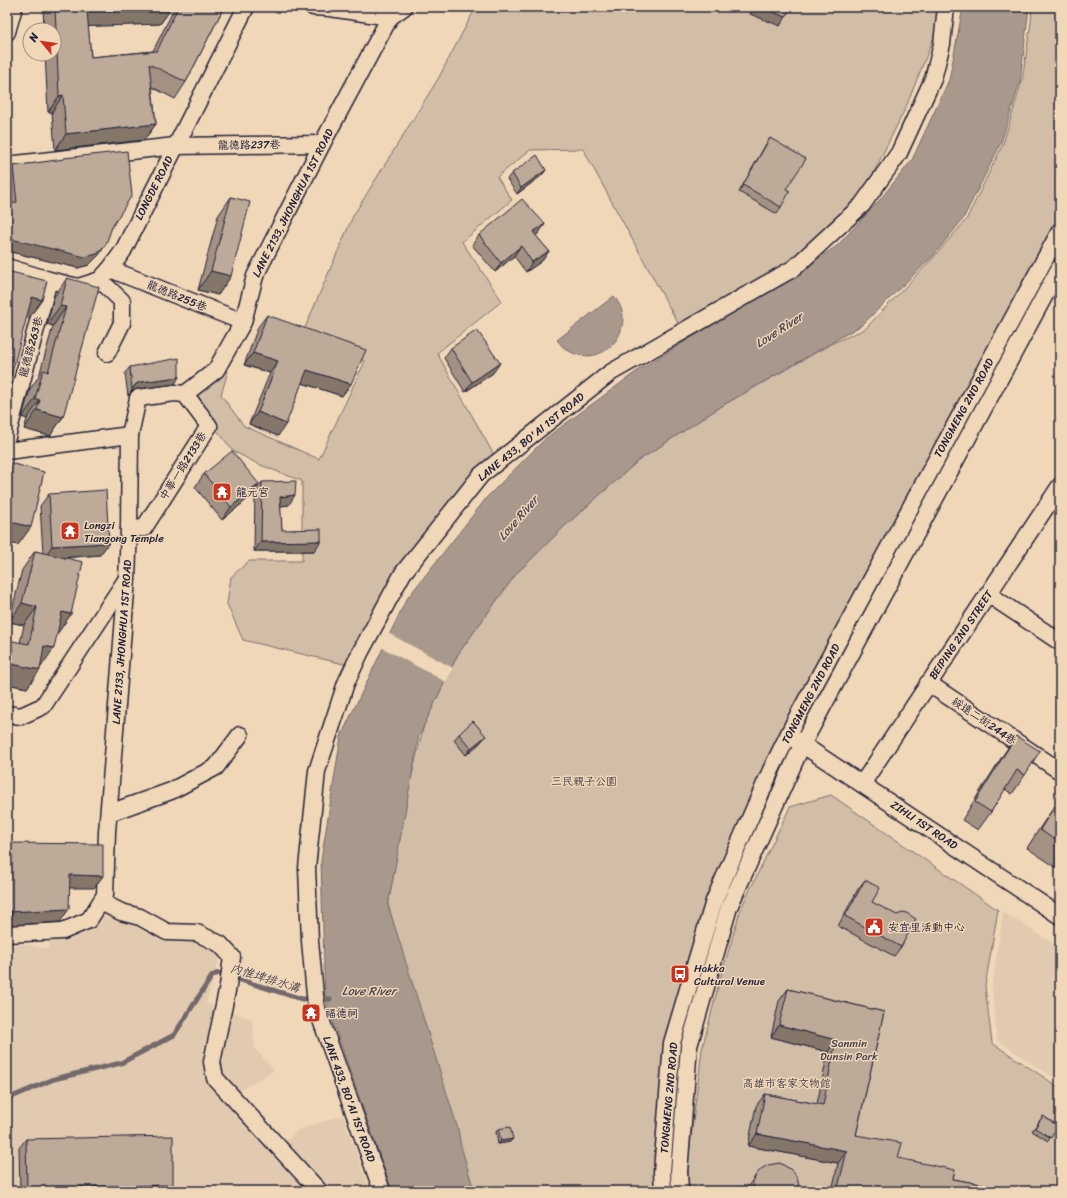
<svg xmlns="http://www.w3.org/2000/svg" width="1067" height="1198" font-family="Sriracha,'LXGW WenKai TC',sans-serif">
	<style>
		.built { fill: #e1caaf }
		.green { fill: #d2bda6; stroke: #7a7070 }
		.water { fill: #a9998d; stroke: #73696c }
		.pier { fill: #f0d7b8 }
		.lines { fill: none; stroke-linecap: round; stroke-linejoin: round }
		.stream { stroke: #73696c; stroke-width: 5 }
		.minor-casing { stroke: #22223b; stroke-width: 19 }
		.minor { stroke: #f0d7b8; stroke-width: 16 }
		.wall { fill: #a39284; stroke: #22223b }
		.shaded-wall { fill: #84776b; stroke: #22223b }
		.building { fill: #bdaa99; stroke: #22223b }
		.labels { text-anchor: middle; dominant-baseline: central; stroke-width: 3; stroke-linejoin: round; paint-order: stroke }
		.street-label { font-size: 11px; fill: #22223b; stroke: #f0d7b8 }
		.poi-label { font-size: 11px; fill: #22223b; stroke: #f0d7b8; text-anchor: start }
		.park-label { font-size: 11px; fill: #454150; stroke: #f0d7b8 }
		.water-label { font-size: 12px; font-style: italic; fill: #4a4654; stroke: #f0d7b8 }
	</style>
	<rect width="100%" height="100%" fill="#f0d7b8"/>
	<filter id="ink" filterUnits="userSpaceOnUse"><feTurbulence type="fractalNoise" baseFrequency=".025" numOctaves="2"/><feDisplacementMap in="SourceGraphic" scale="8" xChannelSelector="R" yChannelSelector="G"/><feConvolveMatrix kernelMatrix="1 2 1 2 8 2 1 2 1" color-interpolation-filters="sRGB"/></filter>
	<g filter="url(#ink)">
		<!-- built -->
		<g class="built">
			<path d="M104 912 196 940 221 953 206 1003 252 1019 255 1049 274 1070 238 1092 285 1142 298 1130 343 1115 370 1191H7V945L24 944 48 949 50 939Z"/>
			<path d="M1003 912 1060 948V1082L997 1040 992 987Z"/>
		</g>
		<!-- green -->
		<g class="green">
			<path d="M476 7H939L934 37 906 107 860 200 786 264 680 327 583 149 530 150 497 177 512 200 462 242 502 301 437 353 494 455 348 665 243 640 227 604 231 577 249 561H302V481L258 464 233 451 191 396 221 369 228 371 221 395 244 426 319 459 365 361 301 337 353 216 438 79Z"/>
			<path d="M1032 7H1060V224L749 821 672 1043 665 1191H474L388 905 410 783 424 725 458 654 516 574 566 525 638 461 720 407 833 343 865 329 933 258 966 220 1003 144 1022 81 1031 22Z"/>
			<path d="M831 795 998 910 985 986 992 1043 1060 1088V1191H689L688 1162 702 1049 719 983 741 908 790 807Z"/>
		</g>
		<!-- water -->
		<g class="water">
			<path d="M963 7H1029L1020 82 1001 143 963 219 933 256 862 325 720 407 638 461 566 525 516 574 458 654 419 736 388 905 458 1129 461 1146 474 1191H392L325 999 321 861 341 736 406 600 488 496 546 438 640 369 771 289 837 246 878 202 912 160 949 80Z"/>
			<path d="M614 296C619 303 623 310 623 318 623 348 590 367 566 349 562 347 560 343 557 340Z"/>
		</g>
		<!-- pier -->
		<path class="pier" d="M388 633 453 668 446 682 381 647Z"/>
		<g class="lines">
			<!-- stream -->
			<path class="stream" d="M7 1099 54 1079 121 1063 174 1035 212 976 218 973 302 999H330"/>
			<!-- minor casing -->
			<g class="minor-casing">
				<g id="minor">
					<path d="M313 7 330 8 390 17"/>
					<path d="M7 32 14 7"/>
					<path d="M7 165 175 146 322 144"/>
					<path d="M7 267 49 280 78 287 100 280 110 269 123 251 246 7"/>
					<path d="M110 269 243 322"/>
					<path d="M100 280 122 301V323L107 353"/>
					<path d="M7 437 49 280"/>
					<path d="M7 451 130 435"/>
					<path d="M129 529 144 528 209 426 185 394"/>
					<path d="M988 594 1060 642"/>
					<path d="M928 683 1060 771"/>
					<path d="M7 714 21 716 43 706 126 580"/>
					<path d="M794 739 1060 916"/>
					<path d="M862 784 1060 486"/>
					<path d="M109 813 171 791 216 767 240 735"/>
					<path d="M101 902 121 912 140 917 167 932 197 933 220 944 232 957 228 986 212 1062 215 1078 319 1191"/>
					<path d="M7 934 63 931 89 920 105 895 107 832 127 579 129 529 130 435 138 398 174 393 185 394 216 370 243 322 255 276 322 144 390 17 404 7"/>
					<path d="M382 1191 316 1006 310 941 307 868 317 771 346 683 360 653 403 573 481 475 610 373 794 268 862 205 899 153 933 79 942 44 946 7"/>
					<path d="M663 1191 662 1172 672 1043 714 901 771 770 796 719 1060 231"/>
					<path d="M680 1191 679 1172 689 1046 729 907 802 745 1060 267"/>
				</g>
			</g>
			<!-- minor -->
			<use href="#minor" class="minor"/>
		</g>
		<!-- wall -->
		<g class="wall">
			<path d="M43 7H172L160 24 88 26 91 57 153 51 175 7H224L186 82 175 99 152 87 156 124 144 140 55 150 52 112H48L45 54H54V30H44Z"/>
			<path d="M770 138 781 207 777 214 739 192 766 144Z"/>
			<path d="M64 158 112 227 99 255 89 265 78 268 7 251V205H9L7 190V175L13 166 63 160Z"/>
			<path d="M546 170 541 176 517 194 507 179 512 173Z"/>
			<path d="M231 197V276L218 295 198 290 218 216Z"/>
			<path d="M545 224 538 234 535 235 549 251 542 261 526 272 514 256 495 272 472 245 479 235Z"/>
			<path d="M67 278 63 417 50 436 24 429 27 419 22 417 30 389 39 376 53 326 47 324 54 297Z"/>
			<path d="M267 315 342 396 302 383 278 436 249 424 270 373 244 365 258 327Z"/>
			<path d="M451 348 493 373 465 392 444 358Z"/>
			<path d="M130 367 175 384 137 389 132 391 128 396 125 373Z"/>
			<path d="M204 474 250 497 222 520 195 487Z"/>
			<path d="M262 482 289 505 280 506 282 530 314 551H254L255 491Z"/>
			<path d="M49 494 100 555 63 558 71 614 57 633 41 667H40L27 688 7 684V640L20 643 24 625 9 622 22 570 35 551 43 553 40 506Z"/>
			<path d="M459 734 481 742 466 755 454 740Z"/>
			<path d="M1016 736 1025 775 1012 794 1005 789 991 812 978 830 962 820 1003 755Z"/>
			<path d="M1060 805V870L1027 848 1041 826 1054 807Z"/>
			<path d="M865 880 872 902 901 947 894 956 838 926 858 889Z"/>
			<path d="M788 989 884 1012 856 1135 898 1158 953 1179 1020 1191H832L838 1163 748 1146 756 1106 765 1094 817 1104 828 1052 771 1037 779 1001Z"/>
			<path d="M1043 1116 1058 1126 1048 1141 1032 1131Z"/>
			<path d="M498 1129 513 1139 510 1142 498 1144 496 1132Z"/>
			<path d="M26 1139 173 1185 169 1191H20L19 1148Z"/>
			<path d="M756 1175 798 1191H747L749 1185Z"/>
		</g>
		<!-- shaded-wall -->
		<g class="shaded-wall">
			<path d="M754 7H761L786 17 780 26 750 14Z"/>
			<path d="M172 8 160 24 76 27 87 11Z"/>
			<path d="M63 95 52 112H48L59 96Z"/>
			<path d="M156 124 144 140 55 150 66 134Z"/>
			<path d="M546 170 541 176 517 194 521 188Z"/>
			<path d="M545 224 538 234 526 242 533 232Z"/>
			<path d="M7 238 106 244 99 255 89 265 78 268 7 251Z"/>
			<path d="M521 246 514 256 495 272 501 263Z"/>
			<path d="M549 251 542 261 526 272 532 262Z"/>
			<path d="M211 271 231 276 218 295 198 290Z"/>
			<path d="M32 297 42 300 29 318 19 316Z"/>
			<path d="M60 306 66 307 53 326 47 324Z"/>
			<path d="M253 353 278 361 270 373 244 365Z"/>
			<path d="M500 363 493 373 465 392 472 382Z"/>
			<path d="M307 370 351 384 342 396 299 382Z"/>
			<path d="M179 377 175 384 137 389 132 391 128 396 136 384 141 382Z"/>
			<path d="M35 399 40 400 27 419 22 417Z"/>
			<path d="M37 410 63 417 50 436 24 429Z"/>
			<path d="M258 412 286 424 278 436 249 424Z"/>
			<path d="M259 484 250 497 222 520 231 507Z"/>
			<path d="M295 495 289 505 273 507 280 497Z"/>
			<path d="M7 521 31 527 18 545 7 543Z"/>
			<path d="M321 541 314 551H254L261 542Z"/>
			<path d="M109 543 100 555 43 559 52 546Z"/>
			<path d="M22 603 37 607 24 625 9 622Z"/>
			<path d="M62 612 71 614 58 633 49 631Z"/>
			<path d="M44 646 54 648 41 667 31 665Z"/>
			<path d="M7 663 40 670 27 688 7 684Z"/>
			<path d="M486 736 481 742 466 755 471 748Z"/>
			<path d="M70 875 103 876 94 888H61Z"/>
			<path d="M69 909 60 922 7 925V912Z"/>
			<path d="M779 1025 836 1040 828 1052 771 1037Z"/>
			<path d="M757 1134 847 1151 838 1163 748 1146Z"/>
			<path d="M513 1139 510 1142 498 1144 501 1141Z"/>
			<path d="M173 1185 169 1191H25L27 1188Z"/>
		</g>
		<!-- building -->
		<g class="building">
			<path d="M55 7H172V8L87 11 91 57 157 51 178 7H224L186 82 149 64 156 124 66 134 63 95 59 96Z"/>
			<path d="M761 7H791L786 17Z"/>
			<path d="M770 138 806 159 786 189 790 191 781 207 743 185Z"/>
			<path d="M127 151 132 195 112 227 106 244 97 254 85 257 7 238V205L17 202 13 166 64 159V158Z"/>
			<path d="M537 155 546 170 521 188 512 173Z"/>
			<path d="M231 197 250 202 231 276 211 271Z"/>
			<path d="M522 199 545 224 533 232 549 251 532 262 521 246 501 263 479 235Z"/>
			<path d="M7 271 47 281 42 300 32 297 11 376H9L7 384Z"/>
			<path d="M67 278 99 287 63 417 37 410 40 400 35 399 43 370 48 372 66 307 60 306Z"/>
			<path d="M267 315 366 350 351 384 307 370 286 424 258 412 278 361 253 353Z"/>
			<path d="M477 330 500 363 472 382 451 348Z"/>
			<path d="M179 358V377L141 382 136 384 132 389 130 367Z"/>
			<path d="M232 451 259 484 231 507 204 474Z"/>
			<path d="M7 462 44 472 31 527 7 521Z"/>
			<path d="M296 481 295 495 280 497 282 530 321 529V541L261 542 262 482Z"/>
			<path d="M106 490 109 543 52 546 49 494Z"/>
			<path d="M35 551 83 562 71 614 62 612 54 648 44 646 40 670 7 663V640L29 644 37 607 22 603Z"/>
			<path d="M473 721 486 736 471 748 459 734Z"/>
			<path d="M1016 736 1040 751 1025 775 1017 770 991 812 975 802Z"/>
			<path d="M1060 805V843L1040 830 1054 807Z"/>
			<path d="M7 843 103 844V876L70 875 69 909 7 912Z"/>
			<path d="M865 880 880 888 872 902 897 915 905 912 916 919 901 947 845 916Z"/>
			<path d="M788 989 884 1012 856 1135 902 1143 898 1158 955 1170 953 1179 1020 1191H837L847 1151 757 1134 765 1094 823 1105 836 1040 779 1025Z"/>
			<path d="M1043 1116 1058 1126 1051 1138 1035 1128Z"/>
			<path d="M510 1127 513 1139 501 1141 498 1129Z"/>
			<path d="M173 1136V1185L27 1188 26 1139Z"/>
			<path d="M780 1163 790 1169 795 1174 798 1181 799 1189 798 1191H754L753 1182 756 1175 761 1169 768 1165Z"/>
		</g>
	</g>
	<!-- icons -->
	<defs>
		<g id="temple-square" transform="scale(1)"><rect x="-9" y="-9" width="18" height="18" rx="4" fill="#c8321e" stroke="#f0d7b8"/><path d="M0-6L5-2H3V0L6.5 2.5H4V6H1.5V3h-3V6H-4V2.5H-6.5L-3 0V-2H-5Z" fill="#fff"/></g>
		<g id="civic-square" transform="scale(1)"><rect x="-9" y="-9" width="18" height="18" rx="4" fill="#c8321e" stroke="#f0d7b8"/><path d="M-.6-6.5H3V-4.5H.6V-3L4-1V1h2V6H-6V1h2V-1L-.6-3ZM-1.2 2.5V6h2.4V2.5Z" fill="#fff"/></g>
		<g id="bus-square" transform="scale(1)"><rect x="-9" y="-9" width="18" height="18" rx="4" fill="#c8321e" stroke="#f0d7b8"/><path d="M-5-6H5V4H4V6H2V4H-2V6H-4V4H-5ZM-3.5-4V0h7V-4ZM-3.5 1.2v1.5H-2V1.2ZM2 1.2v1.5H3.5V1.2Z" fill="#fff"/></g>
	</defs>
	<g fill-rule="evenodd">
		<use href="#temple-square" x="222" y="492"/>
		<use href="#temple-square" x="70" y="531"/>
		<use href="#civic-square" x="874" y="927"/>
		<use href="#bus-square" x="680" y="974"/>
		<use href="#temple-square" x="311" y="1013"/>
	</g>
	<g class="labels">
		<!-- street labels -->
		<g class="street-label">
			<text transform="translate(249 145) rotate(-1)">龍德路237巷</text>
			<text transform="translate(154 188) rotate(-63)">LONGDE ROAD</text>
			<text transform="translate(293 203) rotate(-63)">LANE 2133, JHONGHUA 1ST ROAD</text>
			<text transform="translate(177 296) rotate(22)">龍德路255巷</text>
			<text transform="translate(31 347) rotate(-75)">龍德路263巷</text>
			<text transform="translate(964 408) rotate(-61)">TONGMENG 2ND ROAD</text>
			<text transform="translate(531 437) rotate(-39)">LANE 433, BO'AI 1ST ROAD</text>
			<text transform="translate(183 466) rotate(-58)">中華一路2133巷</text>
			<text transform="translate(961 635) rotate(-56)">BEIPING 2ND STREET</text>
			<text transform="translate(122 642) rotate(-86)">LANE 2133, JHONGHUA 1ST ROAD</text>
			<text transform="translate(811 694) rotate(-62)">TONGMENG 2ND ROAD</text>
			<text transform="translate(984 721) rotate(34)">綏遠二街244巷</text>
			<text transform="translate(924 825) rotate(34)">ZIHLI 1ST ROAD</text>
			<text transform="translate(669 1098) rotate(-85)">TONGMENG 2ND ROAD</text>
			<text transform="translate(349 1099) rotate(70)">LANE 433, BO'AI 1ST ROAD</text>
		</g>
		<!-- poi labels -->
		<g class="poi-label">
			<text x="236" y="492">龍元宮</text>
			<text x="84" y="525">Longzi<tspan x="84" dy="13">Tiangong Temple</tspan></text>
			<text x="888" y="927">安宜里活動中心</text>
			<text x="694" y="968">Hakka<tspan x="694" dy="13">Cultural Venue</tspan></text>
			<text x="325" y="1013">福德祠</text>
		</g>
		<!-- park labels -->
		<g class="park-label">
			<text x="584" y="781">三民親子公園</text>
			<text x="849" y="1043">Sanmin<tspan x="849" dy="13">Dunsin Park</tspan></text>
			<text x="787" y="1083">高雄市客家文物館</text>
		</g>
		<!-- water labels -->
		<g class="water-label">
			<text transform="translate(779 330) rotate(-33)">Love River</text>
			<text transform="translate(518 518) rotate(-49)">Love River</text>
			<text transform="translate(265 978) rotate(17)">內惟埤排水溝</text>
			<text x="369" y="991">Love River</text>
		</g>
	</g>
	<!-- margin -->
	<rect width="1067" height="1198" fill="none" stroke="#f0d7b8" stroke-width="24"/>
	<rect x="12" y="12" width="1043" height="1174" fill="none" stroke="#22223b" stroke-width="1.5" filter="url(#ink)"/>
	<!-- north arrow -->
	<g transform="translate(42 42) rotate(299)"><circle r="19" fill="#f0d7b8" stroke="#9e8f86"/>
	<path d="M0-3L7 15L0 10L-7 15Z" fill="#c8321e"/>
	<text y="-6" font-size="11" font-weight="bold" text-anchor="middle" fill="#22223b">N</text>
	</g>
</svg>
